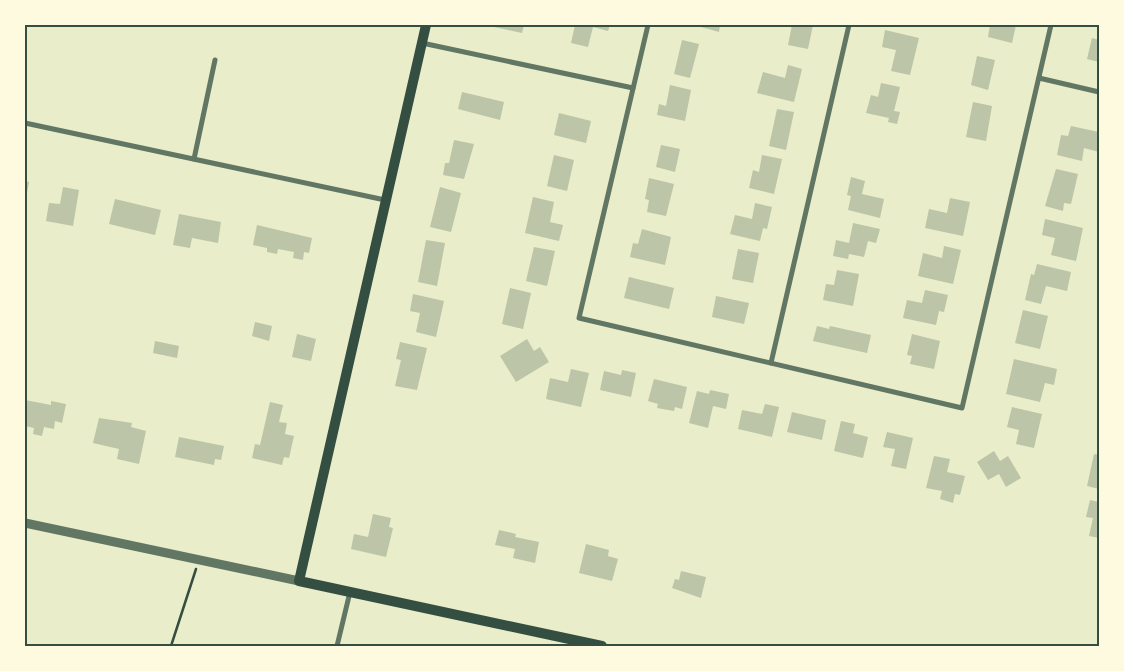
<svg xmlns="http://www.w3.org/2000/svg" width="1124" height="671" font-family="Manrope,sans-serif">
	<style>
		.building { fill: #bcc5a7 }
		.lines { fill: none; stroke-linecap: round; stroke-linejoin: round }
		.path { stroke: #344e41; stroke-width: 2.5 }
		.minor { stroke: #617663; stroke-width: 5 }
		.tertiary { stroke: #617663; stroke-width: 9 }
		.secondary { stroke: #344e41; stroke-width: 10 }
		.neatline { fill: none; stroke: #344e41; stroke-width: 2 }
	</style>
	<rect width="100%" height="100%" fill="#e9edc9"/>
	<!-- building -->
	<g class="building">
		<path d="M485 25H524L522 33Z"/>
		<path d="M575 25H610L608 31 593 27 588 47 571 43Z"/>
		<path d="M694 25H720L719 32Z"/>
		<path d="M792 25H813L808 49 788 45Z"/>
		<path d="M990 25H1016L1012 43 988 37Z"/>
		<path d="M885 30 919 38 910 75 891 71 896 50 882 47Z"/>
		<path d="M1092 38 1099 40V62L1087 59Z"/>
		<path d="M682 40 699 44 690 78 674 74Z"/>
		<path d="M977 56 995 60 988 90 971 85Z"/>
		<path d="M788 65 802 69 794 102 757 93 763 72 785 78Z"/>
		<path d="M881 83 900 87 894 111 900 112 897 124 888 122 889 118 866 113 871 95 878 97Z"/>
		<path d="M670 85 691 90 685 121 657 115 659 104 666 106Z"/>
		<path d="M462 92 504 102 500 120 458 109Z"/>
		<path d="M973 102 992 106 986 141 966 137Z"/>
		<path d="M777 109 794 112 786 150 769 146Z"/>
		<path d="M559 113 591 121 586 143 554 135Z"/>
		<path d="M1071 126 1099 132V152L1084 148 1082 161 1057 155 1061 135 1068 136Z"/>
		<path d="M454 140 474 144 464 179 443 175 445 163H449Z"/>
		<path d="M661 145 680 149 675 172 656 167Z"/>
		<path d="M554 155 574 160 567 191 547 186Z"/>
		<path d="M762 155 782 159 774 194 749 188 753 170 759 172Z"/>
		<path d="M1056 169 1078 174 1071 204 1064 203 1063 211 1045 206Z"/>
		<path d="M851 177 865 181 862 194 884 199 880 218 848 210 851 196 847 195Z"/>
		<path d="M649 178 674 184 666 216 647 212 649 200 645 199Z"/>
		<path d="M25 181 29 182 26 198H25Z"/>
		<path d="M63 187 79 190 73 226 46 221 49 203 60 204Z"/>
		<path d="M440 187 461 193 451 232 430 227Z"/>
		<path d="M533 197 554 202 550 222 563 225 559 241 525 233Z"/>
		<path d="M950 198 970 202 963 236 925 228 929 209 947 213Z"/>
		<path d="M115 199 161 210 155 235 109 224Z"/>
		<path d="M755 203 772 207 767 229 763 228 760 241 730 234 735 215 752 219Z"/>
		<path d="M179 214 221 222 218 243 192 238 190 248 173 245Z"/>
		<path d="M1045 219 1083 228 1076 261 1051 255 1055 238 1042 235Z"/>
		<path d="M853 223 880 229 876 243 868 241 864 257 849 254 848 259 833 256 836 240 849 243Z"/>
		<path d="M257 225 312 238 309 253 304 252 303 260 293 258 294 252 278 249 277 254 267 252V248L253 245Z"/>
		<path d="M642 229 671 237 665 265 630 257 633 243 638 244Z"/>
		<path d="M426 240 445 243 437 286 418 282Z"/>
		<path d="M944 246 961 250 953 284 918 276 923 253 942 258Z"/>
		<path d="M534 247 555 251 547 286 526 281Z"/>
		<path d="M738 249 759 253 753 283 732 279Z"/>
		<path d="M1037 264 1071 272 1067 291 1046 286 1041 304 1025 300 1031 274 1034 275Z"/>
		<path d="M837 270 859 274 853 306 823 300 826 284 834 285Z"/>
		<path d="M629 277 674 288 669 309 624 298Z"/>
		<path d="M510 288 531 293 523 329 502 324Z"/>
		<path d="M925 290 948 295 944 312 939 311 936 325 903 318 907 300 922 303Z"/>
		<path d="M413 294 444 301 436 337 416 332 420 313 410 311Z"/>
		<path d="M716 296 749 303 744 324 712 317Z"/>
		<path d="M1023 310 1048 316 1040 349 1015 343Z"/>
		<path d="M255 322 272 326 269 341 252 336Z"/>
		<path d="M817 326 829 329 830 326 871 335 867 353 813 341Z"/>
		<path d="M297 334 316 339 311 361 292 357Z"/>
		<path d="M912 334 940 341 934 369 910 364 912 356 907 355Z"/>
		<path d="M527 339 534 351 540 347 549 362 516 382 500 356Z"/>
		<path d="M155 341 179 346 177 358 153 353Z"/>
		<path d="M400 342 427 348 417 390 395 386 401 360 396 359Z"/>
		<path d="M1014 359 1057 369 1054 385 1045 383 1040 402 1006 394Z"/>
		<path d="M571 369 589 373 581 407 546 399 550 378 568 382Z"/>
		<path d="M622 370 636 373 631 397 600 390 604 371 621 375Z"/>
		<path d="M654 379 687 387 682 409 675 407 674 411 657 408 658 404 648 401Z"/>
		<path d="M710 390 729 394 726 409 713 406 708 428 689 423 697 391 709 394Z"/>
		<path d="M25 400 51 405V401L66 404 62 423 55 421 54 429 44 427 42 436 33 434 34 428 25 426Z"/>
		<path d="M270 402 283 405 279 422 287 423 285 434 294 436 289 458 284 457 282 465 252 458 255 444 260 445Z"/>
		<path d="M765 404 779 407 772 437 738 429 742 410 762 414Z"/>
		<path d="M1012 407 1042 414 1034 448 1016 444 1019 430 1007 427Z"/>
		<path d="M792 412 826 420 822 440 787 432Z"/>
		<path d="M99 418 132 423 131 427 146 431 139 464 117 459 119 449 93 443Z"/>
		<path d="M841 421 855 424 853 433 868 437 863 458 834 451Z"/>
		<path d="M887 432 913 438 906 469 891 466 895 449 883 447Z"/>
		<path d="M179 437 224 446 221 460 215 459 214 465 175 457Z"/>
		<path d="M994 451 1000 461 1008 456 1021 478 1006 487 999 474 988 480 977 462Z"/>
		<path d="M1094 454 1099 455V489L1087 486Z"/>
		<path d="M934 456 950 459 947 472 965 476 960 495 955 494 953 503 940 499 942 491 926 488Z"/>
		<path d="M1090 500 1099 502V538L1089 536 1093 518 1086 517Z"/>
		<path d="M373 514 391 518 389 527 393 528 386 557 351 549 354 534 368 537Z"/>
		<path d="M499 530 516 534 515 537 539 542 535 563 513 558 515 549 495 545Z"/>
		<path d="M586 544 609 550 608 556 618 559 612 581 579 573Z"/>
		<path d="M681 571 706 577 701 598 672 588 675 579 679 580Z"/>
	</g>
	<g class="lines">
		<!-- path -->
		<path class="path" d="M171 646 196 569"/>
		<!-- minor -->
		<g class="minor">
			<path d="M648 25 579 318 962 408 1051 25"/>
			<path d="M422 43 633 88"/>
			<path d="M1039 78 1099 92"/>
			<path d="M25 123 385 200"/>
			<path d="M194 159 215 60"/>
			<path d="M771 363 849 25"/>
			<path d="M337 646 350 592"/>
		</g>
		<!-- tertiary -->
		<path class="tertiary" d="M25 523 299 581"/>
		<!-- secondary -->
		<path class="secondary" d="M426 25 299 581 602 646"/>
	</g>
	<!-- border -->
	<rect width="1124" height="671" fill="none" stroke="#fefae0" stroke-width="52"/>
	<rect x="26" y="26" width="1072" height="619" class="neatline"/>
</svg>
